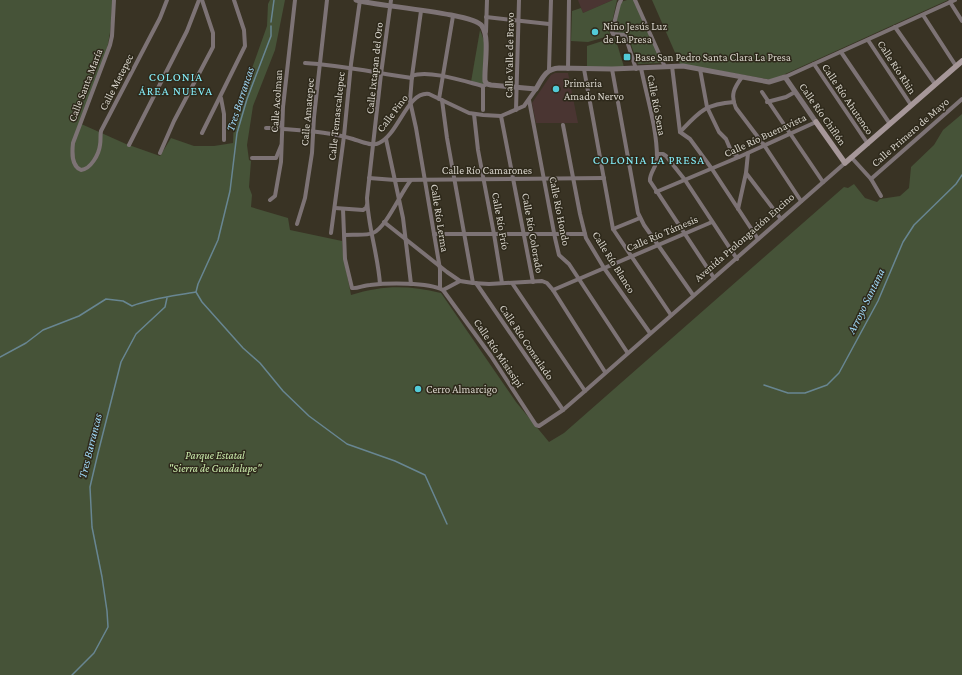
<svg xmlns="http://www.w3.org/2000/svg" width="962" height="675" font-family="'Crimson Pro',serif">
	<style>
		.education { fill: #4a3532 }
		.green { fill: #465338 }
		.lines { fill: none; stroke-linecap: round; stroke-linejoin: round }
		.stream { stroke: #688692; stroke-width: 1.5 }
		.minor { stroke: #7d7375; stroke-width: 4 }
		.tertiary { stroke: #7d7375; stroke-width: 5 }
		.secondary { stroke: #a69799; stroke-width: 5.5 }
		.poi-dot { fill: #52cbd8; stroke: #2e291b; stroke-width: 1.5 }
		.labels { text-anchor: middle; dominant-baseline: central; stroke-width: 3; stroke-linejoin: round; paint-order: stroke }
		.poi-label { font-size: 11px; fill: #d6d2c9; stroke: #2e291b; text-anchor: start }
		.street-label { font-size: 11px; fill: #d6d2c9; stroke: #2e291b }
		.park-label { font-size: 11px; font-style: italic; fill: #ccecad; stroke: #2e291b }
		.neighbourhood-label { font-size: 12px; letter-spacing: 1px; fill: #85effb; stroke: #2e291b }
		.water-label { font-size: 12px; font-style: italic; fill: #9fd8f7; stroke: #2e291b }
	</style>
	<rect width="100%" height="100%" fill="#393324"/>
	<!-- education -->
	<g class="education">
		<path d="M578 0H613L583 13Z"/>
		<path d="M555 73H568L578 123H536L532 103 551 75Z"/>
	</g>
	<!-- green -->
	<g class="green">
		<path d="M0 0H112C112 15 111 29 108 44 102 71 89 97 79 123L126 144 160 156 171 138 194 146H214L233 143 234 119 267 26 268 4 270 0H285L275 50 253 106 247 145 249 160 251 161 249 187 252 195 251 207 288 218 290 230 342 241 343 254 351 295C383 285 408 285 441 293L516 402 549 442 564 433 844 187 848 188 854 184 865 198 877 202 880 199 900 196 909 188 911 167 934 145 943 130 962 114V675H0Z"/>
		<path d="M613 0H617L609 36 588 42 571 41 572 11 581 8 583 13Z"/>
		<path d="M627 0H635L662 63 638 64 627 33H613L621 2Z"/>
		<path d="M652 0H948L772 80 680 64Z"/>
		<path d="M480 30 485 43V88L471 82Z"/>
		<path d="M615 37 624 67H587V46Z"/>
	</g>
	<g class="lines">
		<!-- stream -->
		<g class="stream">
			<path d="M271 22 274 0"/>
			<path d="M271 26V36L247 99 237 133 230 191 218 240 198 284 196 292 202 302 243 348 260 363 283 391 309 416 347 444 395 461 425 475 447 524"/>
			<path d="M0 357 26 343 43 330 79 316 106 299 123 301 132 306C153 298 174 296 196 292"/>
			<path d="M764 385 788 393H805L827 385 839 373 878 301 903 242 914 225 956 184 962 175"/>
			<path d="M72 675 94 653 108 627 107 611 102 577 92 527 90 487 98 453 121 362 136 334 165 307 167 298"/>
		</g>
		<!-- minor -->
		<g class="minor">
			<path d="M114 0 112 36 110 45 73 143C72 152 71 166 81 170 91 169 99 154 100 145 101 140 100 136 101 131L160 18 167 0"/>
			<path d="M621 0 619 4 612 32 613 34 625 35 636 69"/>
			<path d="M635 0 665 67"/>
			<path d="M950 2 962 21"/>
			<path d="M421 11 412 76 410 101 416 128 440 269V288"/>
			<path d="M923 15 956 66"/>
			<path d="M486 17 549 24"/>
			<path d="M895 27 935 84"/>
			<path d="M486 32 487 0"/>
			<path d="M868 40 911 105"/>
			<path d="M841 52 890 124"/>
			<path d="M305 63C341 65 376 73 412 78"/>
			<path d="M814 64 868 144"/>
			<path d="M672 66 680 132 690 139 712 169 758 239"/>
			<path d="M641 68C647 98 657 128 657 158 657 167 649 173 650 181L714 278"/>
			<path d="M568 69 569 0"/>
			<path d="M584 69 613 229 671 315"/>
			<path d="M612 69 638 213 644 225 693 295"/>
			<path d="M700 69 707 107 719 132 726 139 732 153 739 157"/>
			<path d="M549 70 551 0"/>
			<path d="M412 76C428 69 467 82 483 86"/>
			<path d="M742 77C734 88 730 95 736 108L764 145 801 201"/>
			<path d="M785 77 955 0"/>
			<path d="M762 92 823 182"/>
			<path d="M221 98 224 114V140"/>
			<path d="M439 99 453 16"/>
			<path d="M442 100 447 138 473 283"/>
			<path d="M529 100 555 238 559 255 569 264 627 352"/>
			<path d="M767 102 786 97 795 92"/>
			<path d="M483 110V86L485 85"/>
			<path d="M516 110 519 0"/>
			<path d="M474 114 478 150 494 234 502 283"/>
			<path d="M501 116 533 282"/>
			<path d="M563 125 580 214 586 238 604 268 650 333"/>
			<path d="M266 128H278L282 122"/>
			<path d="M283 129C306 131 330 132 353 139 360 141 372 147 379 143 399 134 407 91 429 94L469 113 483 115 501 116 524 106 536 89"/>
			<path d="M680 132C699 112 705 104 734 102"/>
			<path d="M202 133 245 46 244 30 234 0"/>
			<path d="M386 139 403 218 411 284"/>
			<path d="M129 145 187 31 199 0"/>
			<path d="M160 153 174 121 213 47V33L202 0"/>
			<path d="M657 154H663L666 156 685 180 737 259"/>
			<path d="M851 157 871 179 881 196"/>
			<path d="M252 158H276L281 146"/>
			<path d="M746 173 781 219"/>
			<path d="M369 178 395 180 604 178"/>
			<path d="M871 179 962 99"/>
			<path d="M656 192 739 157 816 122"/>
			<path d="M270 200 275 196 281 162 283 107 295 0"/>
			<path d="M335 208 363 210 366 208 367 205"/>
			<path d="M343 209 345 259 352 288C357 289 364 285 370 285 387 283 428 282 443 290L491 356 536 425 539 426 563 410 585 391 845 163"/>
			<path d="M738 209 746 173 748 153"/>
			<path d="M384 222 447 272 460 281 473 283 489 284 542 281 547 283 553 290 605 372"/>
			<path d="M297 224 305 198 312 153 314 117 327 0"/>
			<path d="M613 229 640 218"/>
			<path d="M331 233 344 136 351 64 360 0"/>
			<path d="M434 234H585"/>
			<path d="M345 235C354 234 365 236 373 233 386 228 401 192 411 180"/>
			<path d="M476 283 563 410"/>
			<path d="M512 283 585 391"/>
			<path d="M380 284C378 255 368 227 367 198L381 74 391 0"/>
			<path d="M443 290 460 281"/>
			<path d="M553 290 712 222"/>
		</g>
		<!-- tertiary -->
		<path class="tertiary" d="M356 0C375 6 474 13 482 26 490 38 484 66 485 81L487 84 491 85 536 89C542 79 545 69 559 68L612 69 683 66 769 82 785 77 816 122"/>
		<!-- secondary -->
		<path class="secondary" d="M816 122 845 163 962 61"/>
	</g>
	<!-- markers -->
	<g class="poi-dot">
		<circle cx="595" cy="32" r="4"/>
		<rect x="623" y="53" width="8" height="8" rx="2"/>
		<circle cx="556" cy="89" r="4"/>
		<circle cx="418" cy="389" r="4"/>
	</g>
	<g class="labels">
		<!-- poi labels -->
		<g class="poi-label">
			<text x="603" y="26">Niño Jesús Luz<tspan x="603" dy="13">de La Presa</tspan></text>
			<text x="635" y="57">Base San Pedro Santa Clara La Presa</text>
			<text x="564" y="83">Primaria<tspan x="564" dy="13">Amado Nervo</tspan></text>
			<text x="426" y="389">Cerro Almarcigo</text>
		</g>
		<!-- street labels -->
		<g class="street-label">
			<text transform="translate(509 55) rotate(-89)">Calle Valle de Bravo</text>
			<text transform="translate(897 67) rotate(57)">Calle Río Rhin</text>
			<text transform="translate(374 68) rotate(-84)">Calle Ixtapan del Oro</text>
			<text transform="translate(116 82) rotate(-63)">Calle Metepec</text>
			<text transform="translate(85 85) rotate(-69)">Calle Santa María</text>
			<text transform="translate(848 99) rotate(56)">Calle Río Ahutenco</text>
			<text transform="translate(276 101) rotate(-86)">Calle Acolman</text>
			<text transform="translate(657 105) rotate(79)">Calle Río Sena</text>
			<text transform="translate(307 112) rotate(-85)">Calle Amatepec</text>
			<text transform="translate(392 113) rotate(-53)">Calle Pino</text>
			<text transform="translate(823 114) rotate(55)">Calle Río Chiflón</text>
			<text transform="translate(336 116) rotate(-84)">Calle Temascaltepec</text>
			<text transform="translate(910 132) rotate(-41)">Calle Primero de Mayo</text>
			<text transform="translate(765 135) rotate(-25)">Calle Río Buenavista</text>
			<text x="487" y="170">Calle Río Camarones</text>
			<text transform="translate(560 211) rotate(79)">Calle Río Hondo</text>
			<text transform="translate(440 218) rotate(81)">Calle Río Lerma</text>
			<text transform="translate(501 221) rotate(80)">Calle Río Frío</text>
			<text transform="translate(533 233) rotate(80)">Calle Río Colorado</text>
			<text transform="translate(662 233) rotate(-23)">Calle Río Támesis</text>
			<text transform="translate(744 237) rotate(-41)">Avenida Prolongación Encino</text>
			<text transform="translate(614 262) rotate(58)">Calle Río Blanco</text>
			<text transform="translate(527 342) rotate(56)">Calle Río Consulado</text>
			<text transform="translate(499 353) rotate(56)">Calle Río Misissipi</text>
		</g>
		<!-- park labels -->
		<g class="park-label">
			<text x="215" y="455">Parque Estatal<tspan x="215" dy="13">"Sierra de Guadalupe"</tspan></text>
		</g>
		<!-- neighbourhood labels -->
		<g class="neighbourhood-label">
			<text x="176" y="77">COLONIA<tspan x="176" dy="14">ÁREA NUEVA</tspan></text>
			<text x="649" y="160">COLONIA LA PRESA</text>
		</g>
		<!-- water labels -->
		<g class="water-label">
			<text transform="translate(240 99) rotate(-72)">Tres Barrancas</text>
			<text transform="translate(866 301) rotate(-64)">Arroyo Santana</text>
			<text transform="translate(90 446) rotate(-76)">Tres Barrancas</text>
		</g>
	</g>
</svg>
